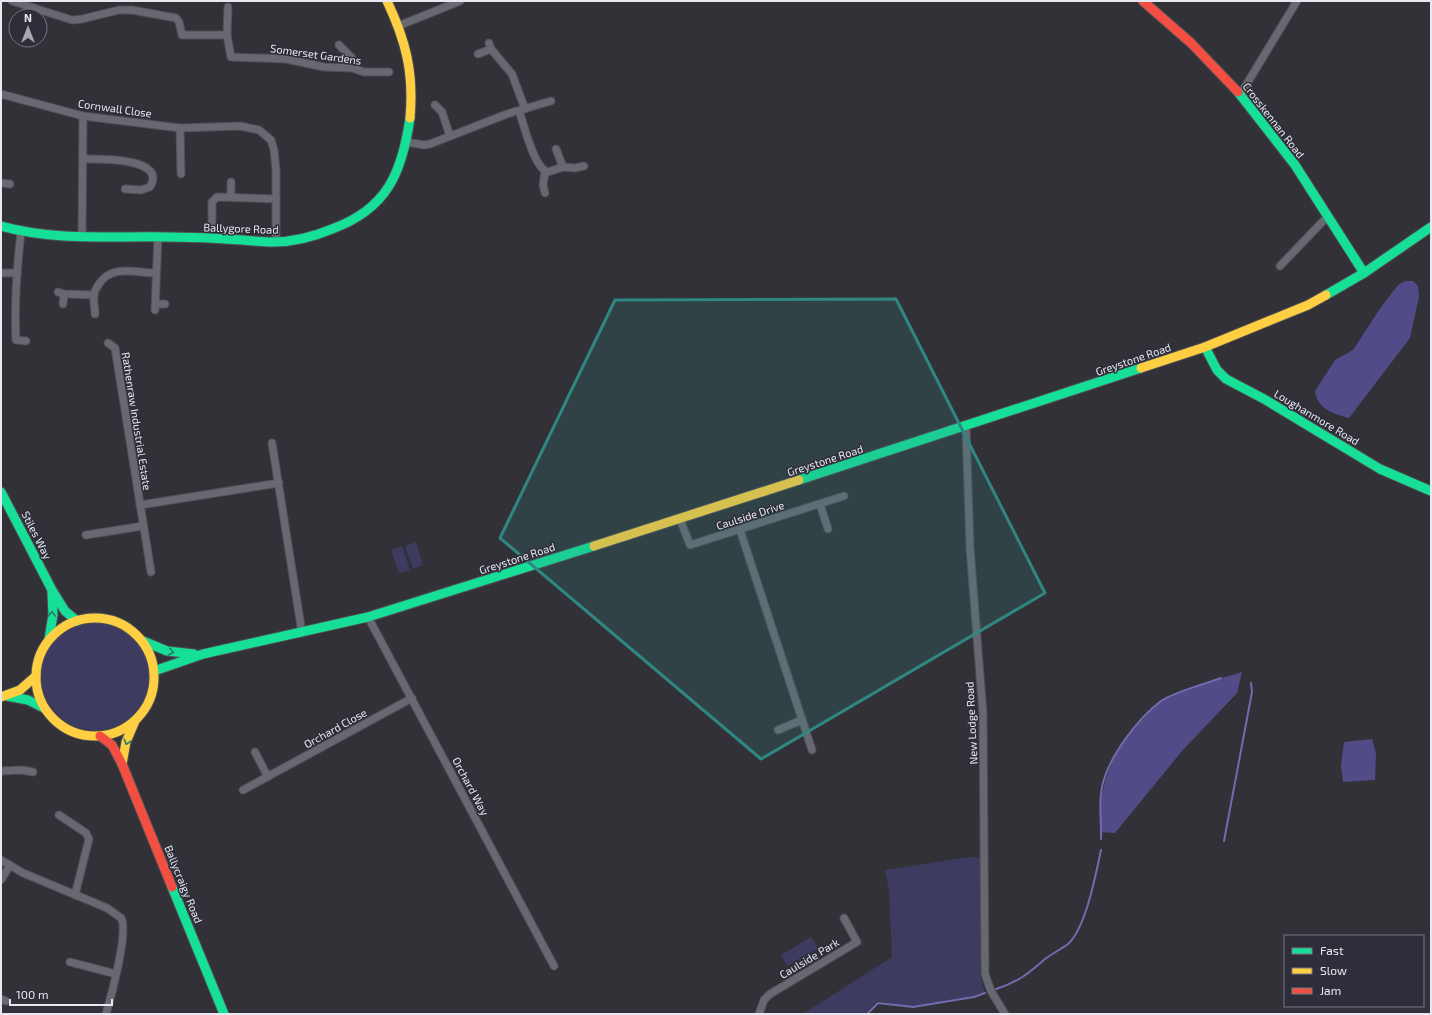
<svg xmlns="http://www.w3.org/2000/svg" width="1432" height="1015" font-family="'Exo 2',sans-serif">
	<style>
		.green { fill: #3e3b61 }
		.forest { fill: #514c88 }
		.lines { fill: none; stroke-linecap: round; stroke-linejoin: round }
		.stream { stroke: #706caf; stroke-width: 2 }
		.street-casing { stroke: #4f4f54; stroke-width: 9 }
		.fast-casing { stroke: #4f4f54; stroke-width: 11 }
		.slow-casing { stroke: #4f4f54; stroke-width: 11 }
		.jam-casing { stroke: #4f4f54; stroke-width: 11 }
		.street { stroke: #686873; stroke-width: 7 }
		.fast { stroke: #16e098; stroke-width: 9 }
		.slow { stroke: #ffcf43; stroke-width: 9 }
		.jam { stroke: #f24e42; stroke-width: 9 }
		.oneway { stroke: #237e64 }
		.marked { fill: #308782; fill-opacity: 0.2; stroke: #308782; stroke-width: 3; stroke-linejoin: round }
		.labels { text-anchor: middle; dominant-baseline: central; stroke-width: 3; stroke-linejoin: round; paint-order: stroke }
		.street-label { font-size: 11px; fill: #e8e8f0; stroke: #2e2e3a }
	</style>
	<rect width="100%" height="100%" fill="#313137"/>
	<!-- green -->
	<g class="green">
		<path d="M416 542 423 565 413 569 405 546Z"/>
		<path d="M402 546 410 570 399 573 391 550Z"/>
		<circle cx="95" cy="676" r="54"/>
		<path d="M969 857 981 858 980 975 985 993 974 997 913 1007 877 1001 865 1014H803L892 957 889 890 885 870Z"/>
		<path d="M811 937 818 948 787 966 781 955Z"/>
	</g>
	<!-- forest -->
	<g class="forest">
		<path d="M1405 281H1413L1418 286 1419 297 1410 338 1349 418C1334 414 1317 409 1315 391L1335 360 1353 350 1379 310 1398 285Z"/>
		<path d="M1242 672 1237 693 1182 751 1115 833 1100 832C1098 784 1112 750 1146 716 1151 711 1157 703 1163 699 1188 687 1216 680 1242 672Z"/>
		<path d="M1372 739 1376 753 1375 780 1343 782 1341 766 1344 742Z"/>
	</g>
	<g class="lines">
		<!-- stream -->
		<g class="stream">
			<path d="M1101 839C1102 820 1098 807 1102 787 1108 758 1137 719 1161 701 1172 693 1207 683 1221 678"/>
			<path d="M1224 841 1252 692 1251 683"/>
			<path d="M996 989C1018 982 1028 974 1045 959 1052 954 1061 949 1068 944 1086 928 1096 873 1101 850"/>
			<path d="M867 1014 878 1003 913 1007 974 997 985 993"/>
		</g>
		<!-- street casing -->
		<g class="street-casing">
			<g id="street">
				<path d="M12 1 72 20 82 19 119 10H132L176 18 179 22 182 35H227L231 57 286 59 324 67 352 68 364 72H389"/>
				<path d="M398 26 460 1"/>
				<path d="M227 35 228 7"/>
				<path d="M489 43 491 49 512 74 525 109"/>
				<path d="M339 45 352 58V68"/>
				<path d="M478 54 491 49"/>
				<path d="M1 94 83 116 180 128 240 126 259 130 271 140 274 150 276 170V242"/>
				<path d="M1240 95 1297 1"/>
				<path d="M435 105 442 112 450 136"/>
				<path d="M519 111C524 124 534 169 548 172L563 167 575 168 584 166"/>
				<path d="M180 128 181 174"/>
				<path d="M406 142 424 145 430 144 507 114 551 101"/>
				<path d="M556 149 563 167"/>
				<path d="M83 159C97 159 168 157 150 187L141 190 125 189"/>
				<path d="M545 171 543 185 545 193"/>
				<path d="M1 183 10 184"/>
				<path d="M231 196V182"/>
				<path d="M212 223V202L217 197 276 199"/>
				<path d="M21 232C17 267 14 304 16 340L26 341"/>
				<path d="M82 236 83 116"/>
				<path d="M1280 266 1327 217"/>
				<path d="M1 273H17"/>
				<path d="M58 292 64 294 94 295"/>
				<path d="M63 304 64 294"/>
				<path d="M156 304H165"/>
				<path d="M155 310 158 237"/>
				<path d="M95 314C95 307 93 301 94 295 94 291 97 287 99 284 112 264 136 273 156 273"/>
				<path d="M108 343 115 348 151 572"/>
				<path d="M966 426 970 548 983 714 985 974 991 991 1005 1014"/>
				<path d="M272 443 302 633"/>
				<path d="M820 504 828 529"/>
				<path d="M140 505 279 483"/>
				<path d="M680 519 690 545 844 496"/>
				<path d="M740 530 812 750"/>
				<path d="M86 535 143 526"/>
				<path d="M368 617 554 966"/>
				<path d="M778 730 802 720"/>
				<path d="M255 752 268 777"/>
				<path d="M1 771 22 770 33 772"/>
				<path d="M243 790 412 698"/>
				<path d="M59 815 86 833 89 839 75 895"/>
				<path d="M1 860 23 873 107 908 121 918C129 931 111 997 106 1014"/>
				<path d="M1 880 10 865"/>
				<path d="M70 962 116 974"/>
				<path d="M1 999 6 1001"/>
				<path d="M759 1014 764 1000 770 994 857 942 844 918"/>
			</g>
		</g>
		<!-- fast casing -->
		<g class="fast-casing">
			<g id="fast">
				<path d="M1238 92 1295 165 1364 273"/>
				<path d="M1 226C55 241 111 236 167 237 192 237 217 238 242 240 253 241 263 242 273 242 293 242 313 237 332 229 387 209 402 173 410 118"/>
				<path d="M1326 295 1364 273 1431 227"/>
				<path d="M1205 347 1217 370 1226 379 1264 399 1380 469 1431 491"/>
				<path d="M799 480 1141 368"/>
				<path d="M1 492 52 590 65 611 77 621"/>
				<path d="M49 639 53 615 52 592"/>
				<path d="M143 641 167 651 194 654"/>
				<path d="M154 671 203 654 368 617 594 546"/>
				<path d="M7 696 28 700 44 708"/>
				<path d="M172 887 224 1014"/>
			</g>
		</g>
		<!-- slow casing -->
		<g class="slow-casing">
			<g id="slow">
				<path d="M387 1C406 41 414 73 410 118"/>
				<path d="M1141 368 1205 347 1308 305 1326 295"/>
				<path d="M594 546 799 480"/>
				<circle cx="95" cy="677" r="59"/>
				<path d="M1 697 20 690 36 676"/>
				<path d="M122 764 126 742 135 721"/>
			</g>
		</g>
		<!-- jam casing -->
		<g class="jam-casing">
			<g id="jam">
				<path d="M1143 1 1191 43 1238 92"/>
				<path d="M100 736 112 745 122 764 172 887"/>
			</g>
		</g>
		<!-- street -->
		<use href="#street" class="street"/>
		<!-- fast -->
		<use href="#fast" class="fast"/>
		<!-- slow -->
		<use href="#slow" class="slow"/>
		<!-- jam -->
		<use href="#jam" class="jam"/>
	</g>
	<!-- one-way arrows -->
	<defs><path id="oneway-chevron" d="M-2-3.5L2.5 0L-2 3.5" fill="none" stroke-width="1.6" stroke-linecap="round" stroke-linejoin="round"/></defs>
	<g class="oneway">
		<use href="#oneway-chevron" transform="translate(52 614) rotate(-88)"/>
		<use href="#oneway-chevron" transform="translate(171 652) rotate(12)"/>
		<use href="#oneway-chevron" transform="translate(127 742) rotate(107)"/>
	</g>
	<!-- marked area -->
	<path class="marked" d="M896 299 1045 593 761 759 500 538 615 300Z"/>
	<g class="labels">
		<!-- street labels -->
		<g class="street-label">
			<text transform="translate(316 54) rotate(8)">Somerset Gardens</text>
			<text transform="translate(115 108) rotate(8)">Cornwall Close</text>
			<text transform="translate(1274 120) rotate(52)">Crosskennan Road</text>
			<text transform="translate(241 228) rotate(2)">Ballygore Road</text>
			<text transform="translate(1133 359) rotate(-19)">Greystone Road</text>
			<text transform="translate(1317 417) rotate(31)">Loughanmore Road</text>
			<text transform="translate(137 421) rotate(81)">Rathenraw Industrial Estate</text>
			<text transform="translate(825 460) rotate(-18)">Greystone Road</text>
			<text transform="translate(750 515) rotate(-18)">Caulside Drive</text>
			<text transform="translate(37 535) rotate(63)">Stiles Way</text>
			<text transform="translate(517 558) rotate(-18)">Greystone Road</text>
			<text transform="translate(971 723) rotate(-93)">New Lodge Road</text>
			<text transform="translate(335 728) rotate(-29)">Orchard Close</text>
			<text transform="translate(471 786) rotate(62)">Orchard Way</text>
			<text transform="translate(184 884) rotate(68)">Ballycraigy Road</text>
			<text transform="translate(809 958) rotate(-31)">Caulside Park</text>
		</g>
	</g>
	<!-- border -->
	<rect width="1432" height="1015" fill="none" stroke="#e8e8f0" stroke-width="4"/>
	<!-- legend -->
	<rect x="1284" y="935" width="140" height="72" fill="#2e2e3a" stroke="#787883"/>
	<rect x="1292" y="948" width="20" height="6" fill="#16e098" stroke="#787883"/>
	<text x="1320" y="955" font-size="12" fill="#e8e8f0">Fast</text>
	<rect x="1292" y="968" width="20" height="6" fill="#ffcf43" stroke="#787883"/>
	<text x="1320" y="975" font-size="12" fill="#e8e8f0">Slow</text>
	<rect x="1292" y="988" width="20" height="6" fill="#f24e42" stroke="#787883"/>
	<text x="1320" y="995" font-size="12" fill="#e8e8f0">Jam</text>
	<!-- north arrow -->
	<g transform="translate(28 28)"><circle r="19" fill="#2e2e3a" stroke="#787883"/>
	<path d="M0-3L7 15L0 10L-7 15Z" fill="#a8a8af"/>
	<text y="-6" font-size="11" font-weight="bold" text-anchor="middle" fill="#e8e8f0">N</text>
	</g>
	<!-- scale -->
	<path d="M10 999v6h102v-6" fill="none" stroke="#e8e8f0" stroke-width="2"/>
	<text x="16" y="999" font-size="12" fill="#e8e8f0" stroke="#2e2e3a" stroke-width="3" paint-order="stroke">100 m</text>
</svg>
